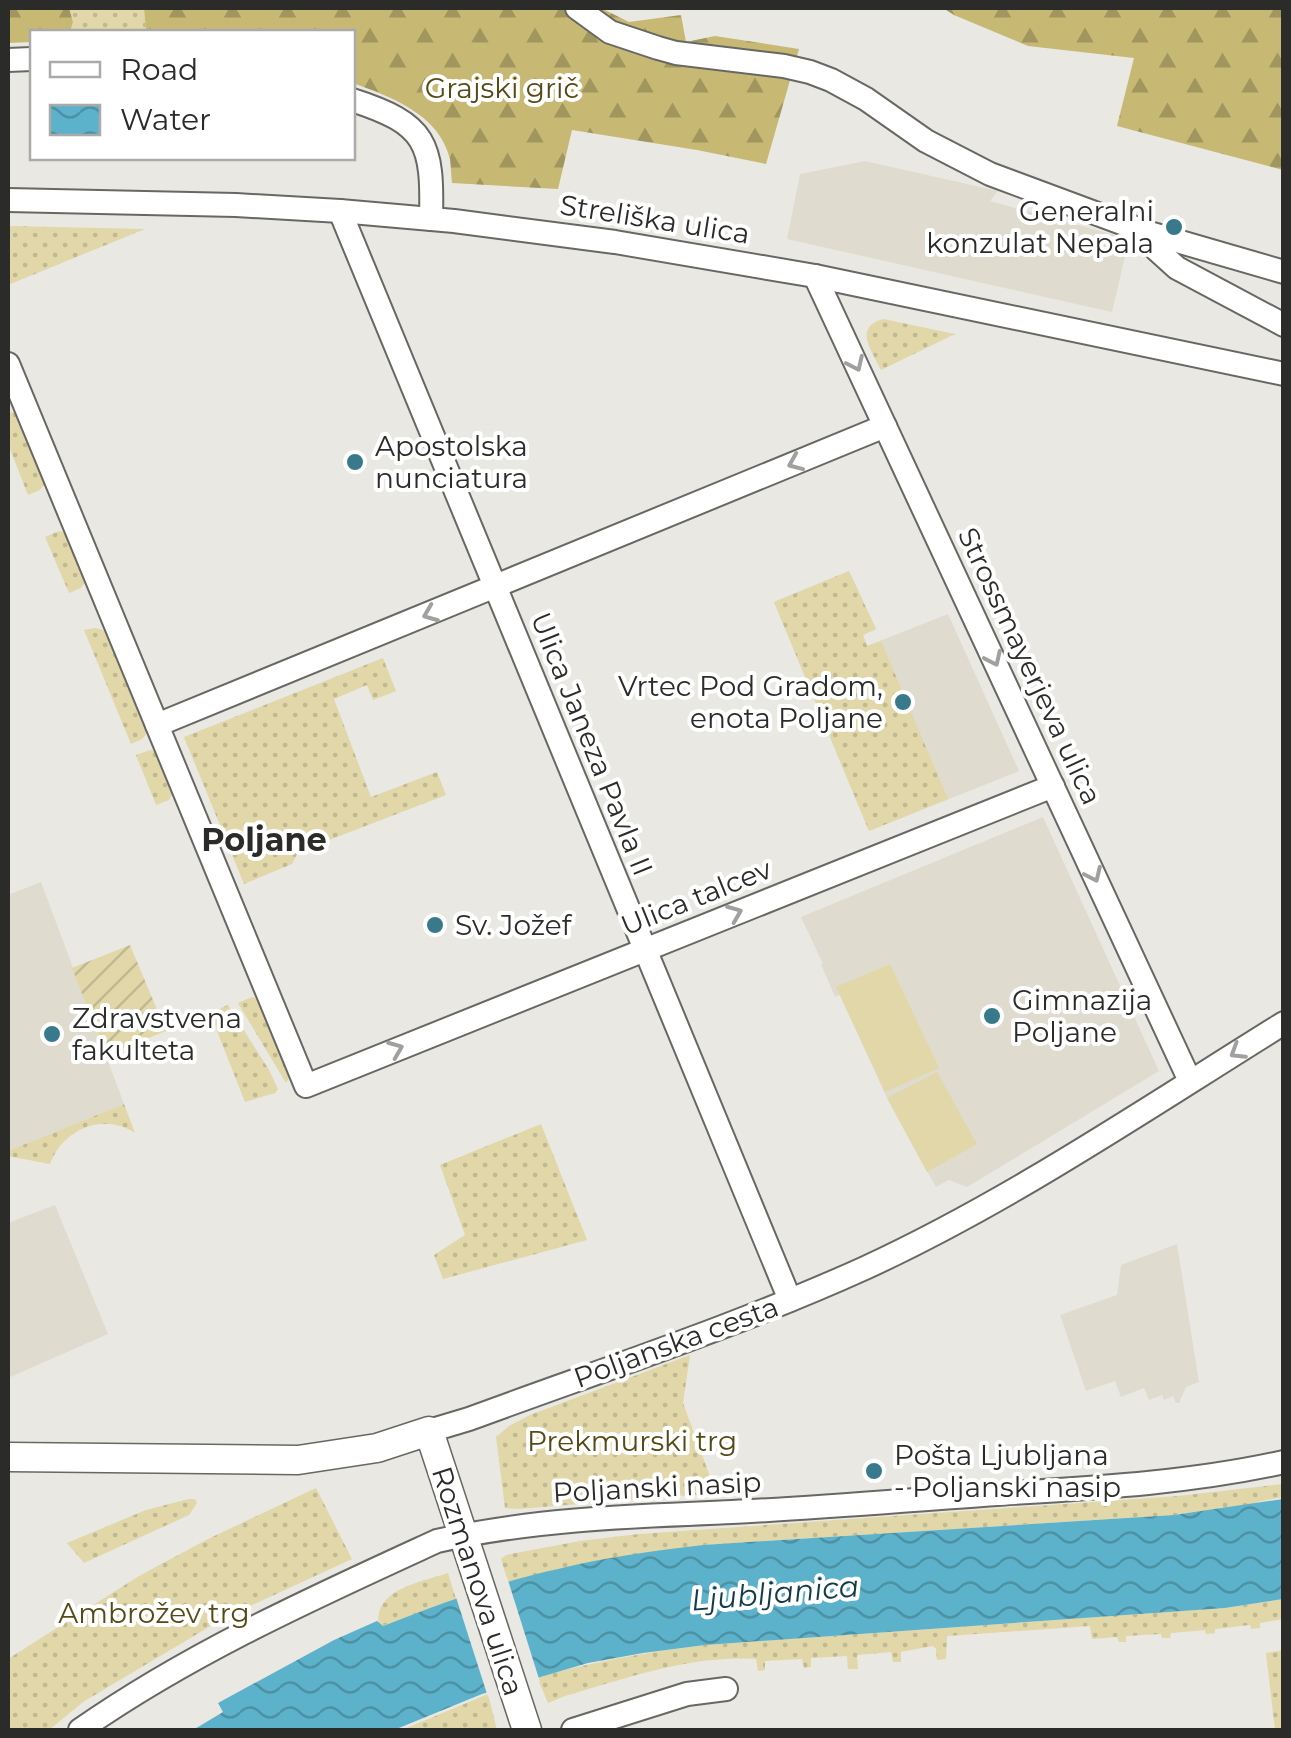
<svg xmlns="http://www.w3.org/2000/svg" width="1291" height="1738" font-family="Montserrat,sans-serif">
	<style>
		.built { fill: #dfdccf }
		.grass { fill: url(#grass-dots) }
		.forest { fill: url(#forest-firs) }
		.garden { fill: url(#garden-furrows) }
		.pitch { fill: #e1d7a9 }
		.water { fill: url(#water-waves) }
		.pier { fill: #e9e8e2 }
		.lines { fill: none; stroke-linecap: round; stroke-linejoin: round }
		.minor-casing { stroke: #686763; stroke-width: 26 }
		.tertiary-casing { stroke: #686763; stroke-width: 31 }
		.minor { stroke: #fff; stroke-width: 22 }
		.tertiary { stroke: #fff; stroke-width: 28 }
		.oneway { stroke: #a0a09f }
		.poi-dot { fill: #38798c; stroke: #fff; stroke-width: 4 }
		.labels { text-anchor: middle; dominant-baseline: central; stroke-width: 8; stroke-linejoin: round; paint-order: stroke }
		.park-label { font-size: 28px; fill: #554a15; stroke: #fff }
		.poi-label { font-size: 28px; fill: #2b2b29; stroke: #fff; text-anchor: start }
		.street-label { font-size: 28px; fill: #2b2b29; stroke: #fff }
		.water-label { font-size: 30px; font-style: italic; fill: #143b47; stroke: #fff }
		.quarter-label { font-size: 32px; font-weight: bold; fill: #2b2b29; stroke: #fff }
	</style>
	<defs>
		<pattern id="grass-dots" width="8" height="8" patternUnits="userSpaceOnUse" patternTransform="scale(2.5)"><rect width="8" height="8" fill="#e1d7a9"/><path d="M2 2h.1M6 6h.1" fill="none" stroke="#c1b991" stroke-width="1.8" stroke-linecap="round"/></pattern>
		<pattern id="forest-firs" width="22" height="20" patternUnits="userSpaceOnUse" patternTransform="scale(2.5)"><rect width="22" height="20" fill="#c7b874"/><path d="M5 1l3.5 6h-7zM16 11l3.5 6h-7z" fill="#a2965f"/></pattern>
		<pattern id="garden-furrows" width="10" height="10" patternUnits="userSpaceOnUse" patternTransform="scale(2.5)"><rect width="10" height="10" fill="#e1d7a9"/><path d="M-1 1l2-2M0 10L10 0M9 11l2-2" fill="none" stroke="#c1b991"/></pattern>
		<pattern id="water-waves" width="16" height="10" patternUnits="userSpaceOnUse" patternTransform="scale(2.5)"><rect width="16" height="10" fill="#5db2cb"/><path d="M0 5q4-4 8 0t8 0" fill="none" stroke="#4d91a5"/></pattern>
	</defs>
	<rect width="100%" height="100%" fill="#e9e8e2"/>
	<!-- built -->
	<g class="built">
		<path d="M865 161 998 191 990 201 1129 239 1112 312 787 239 800 174Z"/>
		<path d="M849 571 876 629 863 635 867 646 948 614 1019 771 869 831 774 602Z"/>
		<path d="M1043 817 1159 1071 967 1187 949 1180 936 1187 887 1098 840 995 835 997 821 964H823L801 917Z"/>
		<path d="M41 882 124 1104 8 1151V895Z"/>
		<path d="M55 1205 108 1334 8 1378V1223Z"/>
		<path d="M1177 1244 1199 1382 1186 1387 1179 1403H1176L1173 1396 1164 1400 1162 1395 1149 1400 1144 1388 1121 1397 1115 1381 1086 1391 1060 1315 1117 1295 1121 1265Z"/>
	</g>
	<!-- grass -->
	<g class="grass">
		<path d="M69 8H144L146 32H70L73 22Z"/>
		<path d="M8 226 145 229 8 285Z"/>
		<path d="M883 319 955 334 881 370C872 350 853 328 883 319Z"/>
		<path d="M13 412 18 415 46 482 40 490 28 495 8 444V413Z"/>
		<path d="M59 531 66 533 86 580 81 588 69 593 45 537Z"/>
		<path d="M849 571 876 629 863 635 867 646 881 641 948 799 869 831 774 602Z"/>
		<path d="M95 628 103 630 110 635 148 732 142 739 131 744 84 630Z"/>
		<path d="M383 658 396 691 373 700 367 685 334 699 371 797 437 772 446 795 298 852 292 864 244 884 184 737Z"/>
		<path d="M150 750 157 752 174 791 169 800 156 805 136 755Z"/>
		<path d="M252 997 260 1000 291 1074 286 1083 238 1003Z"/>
		<path d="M228 1005 269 1070 278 1089 275 1093 245 1102 210 1013Z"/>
		<path d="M124 1104 135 1133C103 1112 63 1129 50 1164L8 1156V1151Z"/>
		<path d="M541 1124 587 1240 443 1279 434 1255 465 1235 440 1165Z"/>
		<path d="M690 1355 683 1403 716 1493 518 1509 505 1508 496 1437 509 1426 530 1415Z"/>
		<path d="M1283 1484V1497L1257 1502V1504L1174 1515 703 1545C637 1554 572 1565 508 1582L501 1559 506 1555 580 1541 639 1534 1178 1496Z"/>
		<path d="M316 1488 352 1559 224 1618 83 1702 49 1730H8V1659L139 1576 208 1539Z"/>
		<path d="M189 1499H195L197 1503 189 1515 84 1563 67 1543 146 1510Z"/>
		<path d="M448 1573 456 1599 382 1626 379 1625C373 1589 422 1582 448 1573Z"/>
		<path d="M1283 1599V1619L1260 1623V1628L1251 1629 1250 1625 1215 1629V1633L1206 1634 1205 1630 1171 1633 1170 1638H1162L1161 1634 1126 1636V1642H1119L1117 1637 1092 1639 1090 1626 947 1636 946 1659 937 1660 936 1649 933 1646 901 1652V1662H893L891 1652 857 1655 858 1669H848L847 1656 811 1658V1667L804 1668 802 1659 765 1661V1670L758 1671 756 1659C690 1655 628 1678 565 1696L548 1703 537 1677C593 1662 647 1652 705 1645L1225 1608Z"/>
		<path d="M1283 1650V1730H1275L1266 1653Z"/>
		<path d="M488 1694 497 1730H402Z"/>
	</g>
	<!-- forest -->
	<g class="forest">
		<path d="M8 8H69L73 22 70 32H32V42L8 43Z"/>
		<path d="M144 8H601L629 22 681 15 686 42 715 36 799 49 766 164 697 150 572 130 558 189 452 183C451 175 451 167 450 159 439 114 391 97 353 83L352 32H146Z"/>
		<path d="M943 8H1283V170L1117 126 1134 58 1028 46 954 15Z"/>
	</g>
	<!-- garden -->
	<path class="garden" d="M130 945 166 1031 106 1055 72 968Z"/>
	<!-- pitch -->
	<g class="pitch">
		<path d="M890 964 939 1068 885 1092 836 987Z"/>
		<path d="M937 1072 977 1144 927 1172 887 1098Z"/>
	</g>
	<!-- water -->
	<path class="water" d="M1283 1499V1599L1225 1608 705 1645 643 1653 588 1663 482 1694 394 1730H193L223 1712 218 1703 334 1640 377 1621 383 1626C440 1604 498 1582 558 1569 606 1557 654 1551 703 1545L1174 1515Z"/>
	<!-- pier -->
	<path class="pier" d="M507 1577 540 1682 488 1697 455 1594Z"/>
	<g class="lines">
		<!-- minor casing -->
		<g class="minor-casing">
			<g id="minor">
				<path d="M577 8 610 32 658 48 676 53 784 66 810 72 831 80 866 99 926 141 990 174 1146 232 1284 272"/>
				<path d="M8 60 32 59"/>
				<path d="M352 100C427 124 433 143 431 219"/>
				<path d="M8 200 236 205 340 211 454 221 615 242 815 276 1284 374"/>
				<path d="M340 211 790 1300"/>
				<path d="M1146 232 1156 249 1177 268 1284 325"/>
				<path d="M815 276 1190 1081"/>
				<path d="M8 364 306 1086 1053 786"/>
				<path d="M157 725 885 426"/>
				<path d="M429 1431 469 1419C602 1370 737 1326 865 1268 1012 1200 1147 1108 1284 1023"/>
				<path d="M80 1730C190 1653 315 1597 437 1541 533 1519 634 1516 732 1512 820 1508 908 1500 997 1494 1093 1488 1190 1483 1284 1462"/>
				<path d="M573 1730 687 1694 726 1689"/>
			</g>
		</g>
		<!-- tertiary casing -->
		<g class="tertiary-casing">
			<path id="tertiary" d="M8 1457 298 1460 377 1448 429 1431 527 1730"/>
		</g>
		<!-- minor -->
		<use href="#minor" class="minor"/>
		<!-- tertiary -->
		<use href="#tertiary" class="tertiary"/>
	</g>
	<!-- one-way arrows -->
	<defs><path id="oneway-chevron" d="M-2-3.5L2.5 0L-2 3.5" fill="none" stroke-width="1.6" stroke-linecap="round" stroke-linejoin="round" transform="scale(2.5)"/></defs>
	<g class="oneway">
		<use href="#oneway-chevron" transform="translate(856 364) rotate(65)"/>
		<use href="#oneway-chevron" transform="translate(795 463) rotate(157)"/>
		<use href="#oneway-chevron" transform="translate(430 614) rotate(158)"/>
		<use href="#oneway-chevron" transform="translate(994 659) rotate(65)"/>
		<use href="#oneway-chevron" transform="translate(1094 875) rotate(65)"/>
		<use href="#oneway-chevron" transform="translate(735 913) rotate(-22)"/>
		<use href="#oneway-chevron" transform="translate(396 1049) rotate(-22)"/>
		<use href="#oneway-chevron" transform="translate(1237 1052) rotate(148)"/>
	</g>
	<!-- markers -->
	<g class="poi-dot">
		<circle cx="1174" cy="227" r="10"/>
		<circle cx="355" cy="462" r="10"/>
		<circle cx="903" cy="702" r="10"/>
		<circle cx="435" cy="925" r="10"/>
		<circle cx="992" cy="1016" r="10"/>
		<circle cx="52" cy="1034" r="10"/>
		<circle cx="874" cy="1471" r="10"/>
	</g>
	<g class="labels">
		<!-- park labels -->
		<g class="park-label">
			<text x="502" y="88">Grajski grič</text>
			<text x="632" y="1441">Prekmurski trg</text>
			<text x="154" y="1613">Ambrožev trg</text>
		</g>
		<!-- poi labels -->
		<g class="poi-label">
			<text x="1154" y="211" text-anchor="end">Generalni<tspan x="1154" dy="32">konzulat Nepala</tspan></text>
			<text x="375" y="446">Apostolska<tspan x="375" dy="32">nunciatura</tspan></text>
			<text x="883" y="686" text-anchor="end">Vrtec Pod Gradom,<tspan x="883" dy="32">enota Poljane</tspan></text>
			<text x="455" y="925">Sv. Jožef</text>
			<text x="1012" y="1000">Gimnazija<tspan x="1012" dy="32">Poljane</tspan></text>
			<text x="72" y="1018">Zdravstvena<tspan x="72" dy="32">fakulteta</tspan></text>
			<text x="894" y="1455">Pošta Ljubljana<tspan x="894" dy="32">- Poljanski nasip</tspan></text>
		</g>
		<!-- street labels -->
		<g class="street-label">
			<text transform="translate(655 219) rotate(9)">Streliška ulica</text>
			<text transform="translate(1030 666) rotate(65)">Strossmayerjeva ulica</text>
			<text transform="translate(592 744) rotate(68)">Ulica Janeza Pavla II</text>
			<text transform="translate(696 897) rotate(-22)">Ulica talcev</text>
			<text transform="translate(676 1342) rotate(-20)">Poljanska cesta</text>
			<text transform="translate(657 1487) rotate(-3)">Poljanski nasip</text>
			<text transform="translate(478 1581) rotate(72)">Rozmanova ulica</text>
		</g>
		<!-- water labels -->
		<g class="water-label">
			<text transform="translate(775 1593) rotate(-5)">Ljubljanica</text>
		</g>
		<!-- quarter labels -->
		<g class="quarter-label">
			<text x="264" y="839">Poljane</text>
		</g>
	</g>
	<!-- border -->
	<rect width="1291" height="1738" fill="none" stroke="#2b2b29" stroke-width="20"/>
	<!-- legend -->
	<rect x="30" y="30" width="325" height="130" fill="#ffffff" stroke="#aaaaa9" stroke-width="2.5"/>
	<rect x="50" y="62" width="50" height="15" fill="#ffffff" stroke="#aaaaa9" stroke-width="2.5"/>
	<text x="120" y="80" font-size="30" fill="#2b2b29">Road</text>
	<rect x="50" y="105" width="50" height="30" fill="url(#water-waves)" stroke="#aaaaa9" stroke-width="2.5"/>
	<text x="120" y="130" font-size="30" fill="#2b2b29">Water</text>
</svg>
